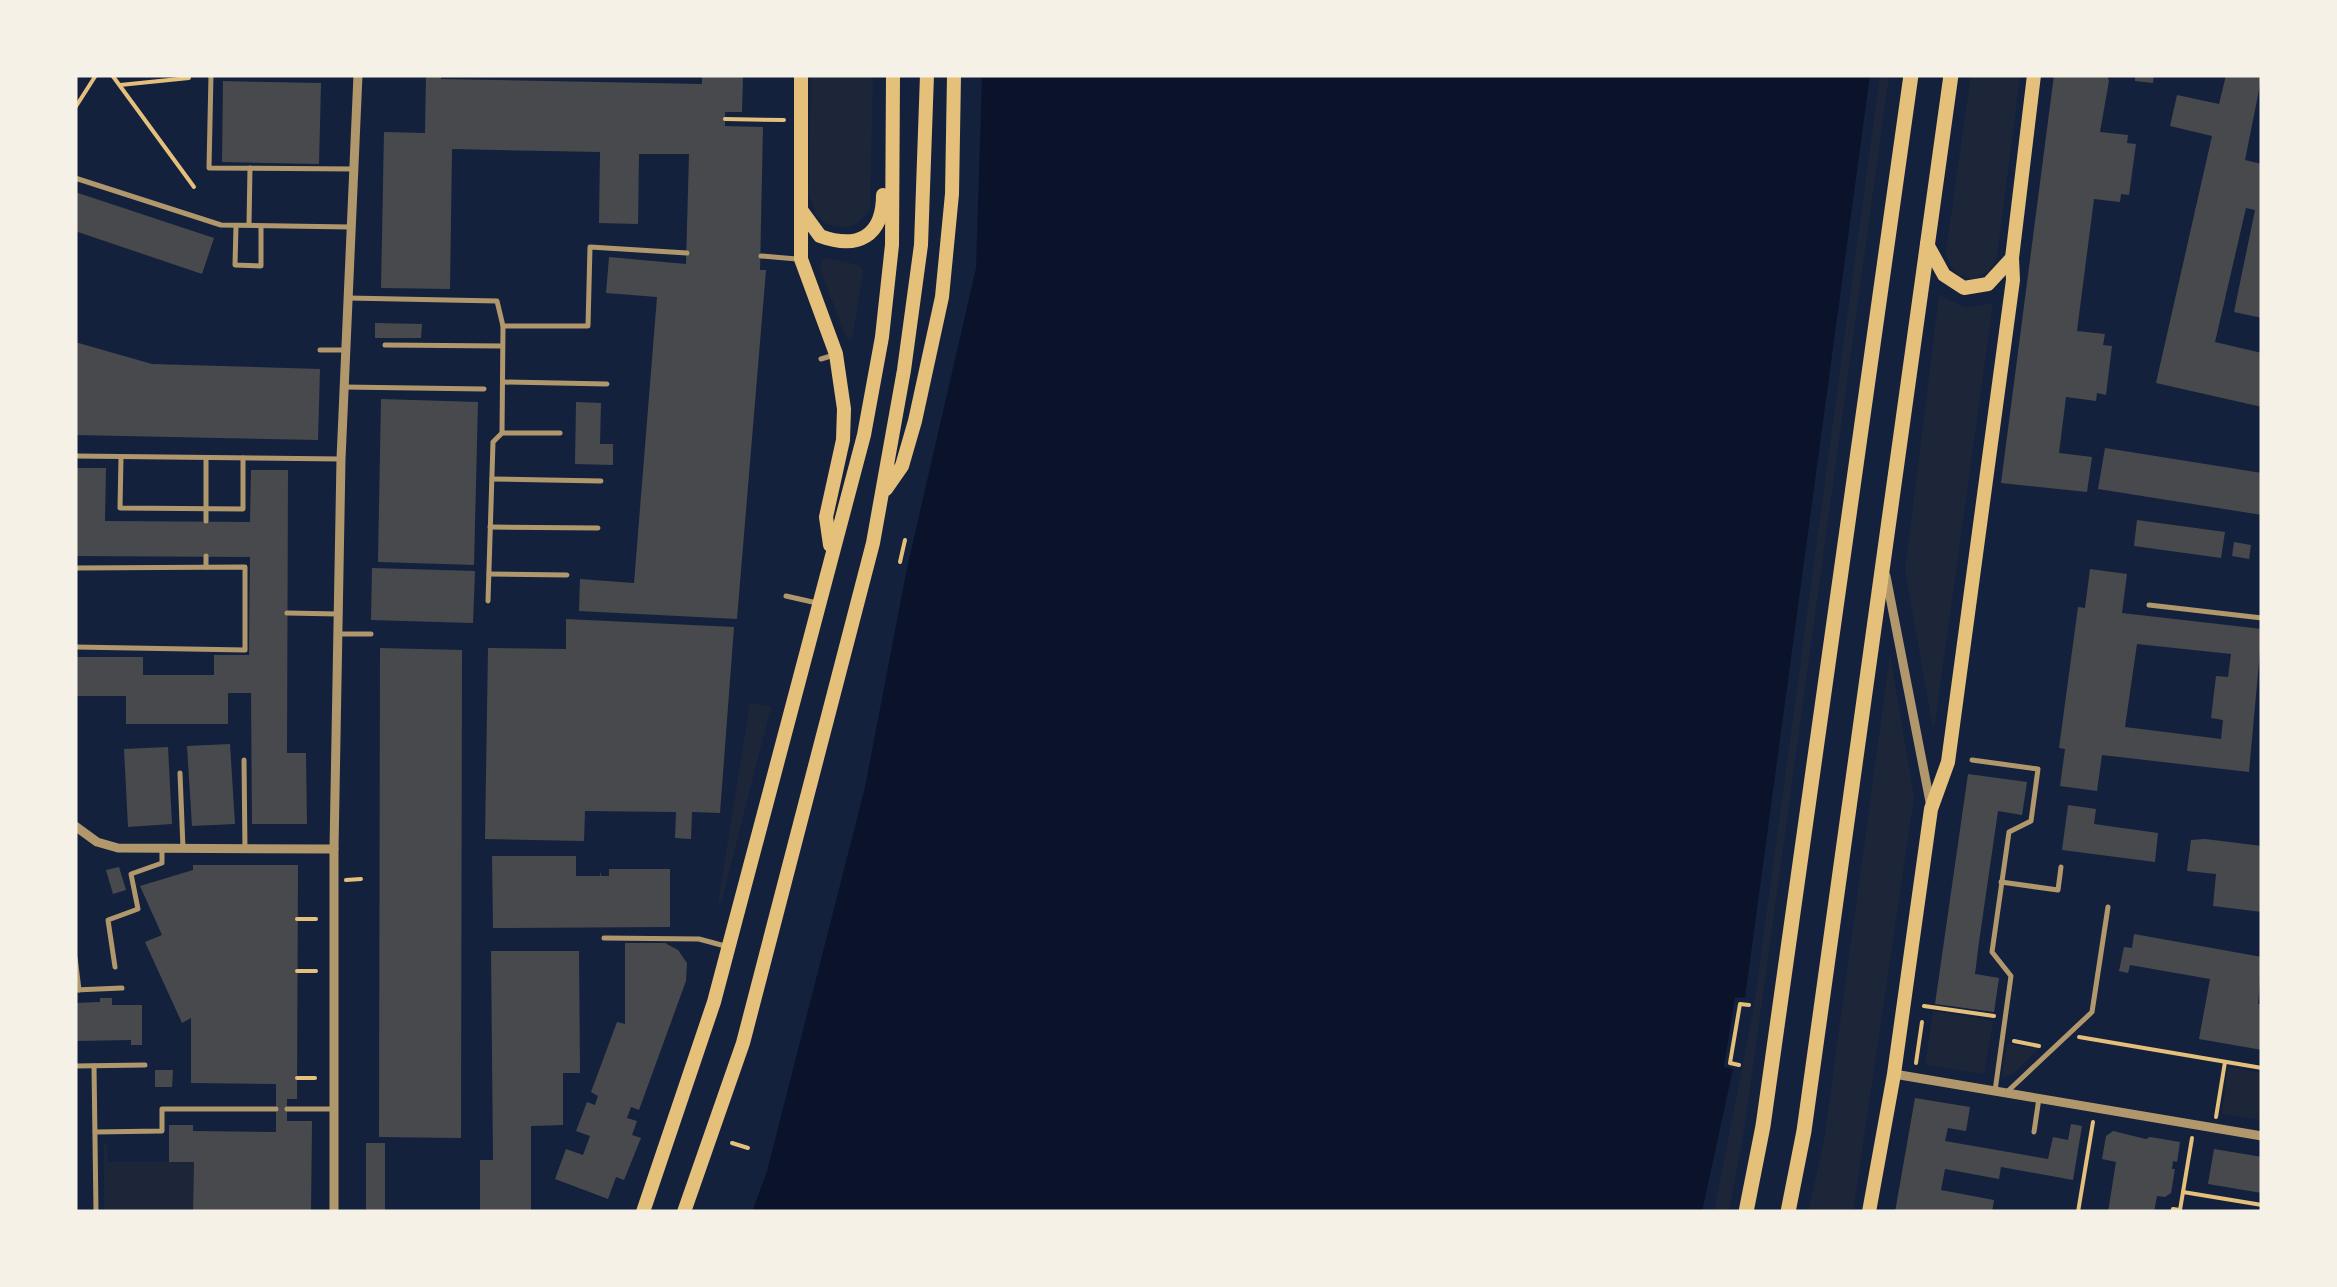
<svg xmlns="http://www.w3.org/2000/svg" width="2337" height="1287" font-family="'Noto Sans',sans-serif">
	<style>
		.green { fill: #1d2539 }
		.water { fill: #0b132b }
		.building { fill: #48494c; fill-rule: evenodd }
		.lines { fill: none; stroke-linecap: round; stroke-linejoin: round }
		.path { stroke: #e5c07b; stroke-width: 4 }
		.service { stroke: #b1986c; stroke-width: 5 }
		.minor { stroke: #b1986c; stroke-width: 9 }
		.secondary { stroke: #e5c07b; stroke-width: 14 }
		.primary { stroke: #e5c07b; stroke-width: 15 }
	</style>
	<rect width="100%" height="100%" fill="#14213d"/>
	<!-- green -->
	<g class="green">
		<path d="M811 75H873L870 208C859 228 845 231 825 223L817 216 809 195Z"/>
		<path d="M1880 75H1889L1745 1125 1729 1212H1714L1754 1007Z"/>
		<path d="M1971 75H2020L1997 257 1989 271 1974 279C1956 277 1950 269 1946 251Z"/>
		<path d="M827 258 859 265 863 271 852 340 846 337 820 268 823 259Z"/>
		<path d="M1939 295 1966 308 1993 303 1935 723H1932L1905 570Z"/>
		<path d="M1890 655 1914 797 1853 1212H1808L1824 1141Z"/>
		<path d="M750 703 771 707 721 903H718Z"/>
		<path d="M1933 1011 1993 1021 1984 1074 1925 1065Z"/>
		<path d="M2007 1044 2038 1049 2013 1074 2002 1077Z"/>
		<path d="M2228 1067 2262 1073V1120L2222 1114Z"/>
		<path d="M107 1142 108 1162H194L193 1212H104V1145Z"/>
	</g>
	<!-- water -->
	<path class="water" d="M982 75H1870L1745 998 1735 997 1724 1067 1733 1069 1702 1212H752L767 1171 865 787 907 568 976 268Z"/>
	<!-- building -->
	<g class="building">
		<path d="M426 75H441V79L702 84V76L743 77 742 112H725V126L763 127 760 270H766L737 619 579 611 580 579 634 583 657 297 606 293 609 257 686 264 689 154H639L638 224 599 223 600 152 452 149 450 289 381 288 384 132 425 133Z"/>
		<path d="M2054 75H2107L2109 81 2100 132 2128 135 2127 143 2136 144 2129 195 2121 194 2120 202 2094 199 2077 331 2105 334 2103 345 2112 346 2106 395 2097 393 2096 401 2066 397 2059 453 2092 457 2087 492 2001 483Z"/>
		<path d="M2135 75H2154L2153 83 2135 81Z"/>
		<path d="M2226 75H2262L2245 160 2262 164V318L2234 312 2255 210 2246 208 2215 342 2262 353V407L2156 383 2212 136 2170 126 2177 95 2219 104Z"/>
		<path d="M223 81 321 83 319 164 222 162Z"/>
		<path d="M75 192 214 238 202 274 75 231Z"/>
		<path d="M375 323 422 324 421 338H375Z"/>
		<path d="M75 342 152 364 320 369 318 440 75 435Z"/>
		<path d="M381 399 478 402 474 565 378 562Z"/>
		<path d="M576 402 601 403 600 444H613V465L575 464Z"/>
		<path d="M2105 448 2262 473V515L2098 489Z"/>
		<path d="M75 468H106L105 521 250 522 251 470H288L287 753H306L307 824H252L251 693H228V724H126V696H75V657H143V675H214V655H249L250 557 75 556Z"/>
		<path d="M2137 520 2225 532 2221 558 2134 546Z"/>
		<path d="M2234 542 2251 545 2249 559 2232 556Z"/>
		<path d="M372 568 475 571 473 623 371 620Z"/>
		<path d="M2090 569 2127 574 2122 613 2262 629 2249 772 2102 755 2097 791 2060 786 2065 749 2059 748 2078 607 2085 608ZM2137 644 2231 654 2228 677 2216 676 2211 718 2223 720 2221 739 2125 727Z"/>
		<path d="M566 619 734 627 720 813 692 812 691 839 675 838 676 812 585 811 584 841 485 839 488 648 566 649Z"/>
		<path d="M380 648 462 650 461 1138 379 1137Z"/>
		<path d="M230 744 235 824 192 826 187 746Z"/>
		<path d="M168 747 172 824 128 827 124 749Z"/>
		<path d="M1968 774 2027 782 2022 815 1998 811 1979 942 1975 974 1999 978 1994 1012 1935 1004Z"/>
		<path d="M2068 805 2096 809 2094 824 2158 833 2155 862 2062 850Z"/>
		<path d="M2205 839 2262 846V912L2213 906 2216 874 2187 871 2191 840Z"/>
		<path d="M492 856H576V876H600V871L601 876H609V869H670V927L493 928Z"/>
		<path d="M193 865H298L297 1099H287V1121H312L311 1212H193L194 1162H169V1125H193V1131L276 1132V1084L191 1083V1018L182 1023 145 942 162 935 140 886 193 870Z"/>
		<path d="M119 867 126 890 113 894 106 870Z"/>
		<path d="M2134 934 2262 957 2258 1004H2262V1050L2199 1039 2210 979 2130 965 2128 973 2119 971 2124 947 2132 948Z"/>
		<path d="M625 943H665L678 950 687 963 686 981 639 1110 631 1107 627 1118 637 1121 632 1135 641 1138 624 1180 616 1177 608 1199 555 1179 566 1149 583 1155 590 1136 576 1131 587 1102 595 1105 598 1096 591 1092 617 1022 625 1024Z"/>
		<path d="M491 951H579L580 1073H563V1125L531 1126V1212H480V1160H493Z"/>
		<path d="M100 998H112V1005H142V1045H131V1040L75 1041V1003L100 1002Z"/>
		<path d="M155 1070H173L172 1087H155Z"/>
		<path d="M1915 1098 1970 1107 1966 1131 1948 1128 1945 1141 2048 1159 2053 1137 2068 1140 2071 1124 2082 1126 2073 1180 2001 1167 1999 1179 1945 1169 1941 1190 1994 1200 1992 1212H1895Z"/>
		<path d="M2113 1131 2146 1139 2150 1137 2180 1142 2177 1162 2173 1161 2172 1169H2175L2171 1193 2165 1197 2157 1196 2154 1212H2108L2116 1162 2102 1159 2106 1136Z"/>
		<rect x="366" y="1143" width="19" height="69"/>
		<path d="M2214 1149 2262 1157V1193L2208 1184Z"/>
	</g>
	<g class="lines">
		<!-- path -->
		<g class="path">
			<path d="M112 75 194 187"/>
			<path d="M120 85 189 78"/>
			<path d="M75 108 96 75"/>
			<path d="M725 119 784 120"/>
			<path d="M900 562 905 540"/>
			<path d="M346 880 361 879"/>
			<path d="M297 919H316"/>
			<path d="M297 971H316"/>
			<path d="M1924 1006 1994 1016"/>
			<path d="M2079 1037 2262 1068"/>
			<path d="M2014 1041 2039 1046"/>
			<path d="M1916 1063 1922 1022"/>
			<path d="M1739 1065 1730 1063 1740 1004 1749 1005"/>
			<path d="M297 1078H315"/>
			<path d="M2216 1117 2225 1062"/>
			<path d="M732 1143 748 1148"/>
			<path d="M2183 1192 2262 1205"/>
			<path d="M2078 1212 2093 1122"/>
			<path d="M2172 1212 2173 1209 2180 1210 2192 1138"/>
		</g>
		<!-- service -->
		<g class="service">
			<path d="M211 75 209 168 354 169"/>
			<path d="M75 178 221 225 350 227"/>
			<path d="M249 225 250 168"/>
			<path d="M236 226 235 265 261 266V226"/>
			<path d="M761 256 797 259"/>
			<path d="M348 298 497 301 503 326H588L590 247 687 253"/>
			<path d="M385 345 502 346"/>
			<path d="M320 350H346"/>
			<path d="M821 359 834 355"/>
			<path d="M503 382 607 384"/>
			<path d="M344 387 484 389"/>
			<path d="M502 433H560"/>
			<path d="M75 456 341 459"/>
			<path d="M121 457 120 508 243 509V458"/>
			<path d="M492 479 601 481"/>
			<path d="M206 521V458"/>
			<path d="M490 527 598 528"/>
			<path d="M206 556V567"/>
			<path d="M75 568 245 567V650L75 647"/>
			<path d="M489 574 567 575"/>
			<path d="M786 596 817 603"/>
			<path d="M488 601 493 442 502 433 503 326"/>
			<path d="M2149 605 2262 618"/>
			<path d="M287 613 338 614"/>
			<path d="M339 634H371"/>
			<path d="M244 760 245 849"/>
			<path d="M1972 760 2038 769 2031 821 2009 832 1992 952 2011 976 1995 1091"/>
			<path d="M180 773 183 848"/>
			<path d="M2001 882 2058 890 2061 867"/>
			<path d="M604 938 699 939 725 946"/>
			<path d="M75 957 79 990"/>
			<path d="M115 967 108 920 138 909 131 874 162 863V848"/>
			<path d="M75 990 122 988"/>
			<path d="M75 1066 145 1065"/>
			<path d="M94 1066 96 1212"/>
			<path d="M2008 1091 2092 1012 2108 907"/>
			<path d="M287 1109H334"/>
			<path d="M95 1132 162 1131V1109H276"/>
			<path d="M2034 1132 2039 1098"/>
		</g>
		<!-- minor -->
		<g class="minor">
			<path d="M1886 576 1931 807"/>
			<path d="M75 826 97 842 118 848 334 849"/>
			<path d="M1894 1074 2262 1136"/>
			<path d="M334 1212V849L341 459 358 75"/>
		</g>
		<!-- secondary -->
		<g class="secondary">
			<path d="M801 75V259L836 354 844 409 843 440 826 517 830 545"/>
			<path d="M801 210 820 236C858 250 883 236 883 195"/>
			<path d="M1927 244 1944 275 1964 288 1988 284 2012 258 2034 75"/>
			<path d="M886 489 902 466 915 421 942 297 952 194 954 75"/>
			<path d="M643 1212 714 1002 864 435 882 337 892 245 893 75"/>
			<path d="M684 1212 743 1043 873 543 904 370 921 245 927 75"/>
			<path d="M1869 1212 1894 1074 1931 809 1948 762 2013 280 2012 258"/>
		</g>
		<!-- primary -->
		<g class="primary">
			<path d="M1746 1212 1763 1126 1911 75"/>
			<path d="M1788 1212 1804 1131 1951 75"/>
		</g>
	</g>
	<!-- border -->
	<rect width="2337" height="1287" fill="none" stroke="#f6f1e7" stroke-width="155"/>
</svg>
